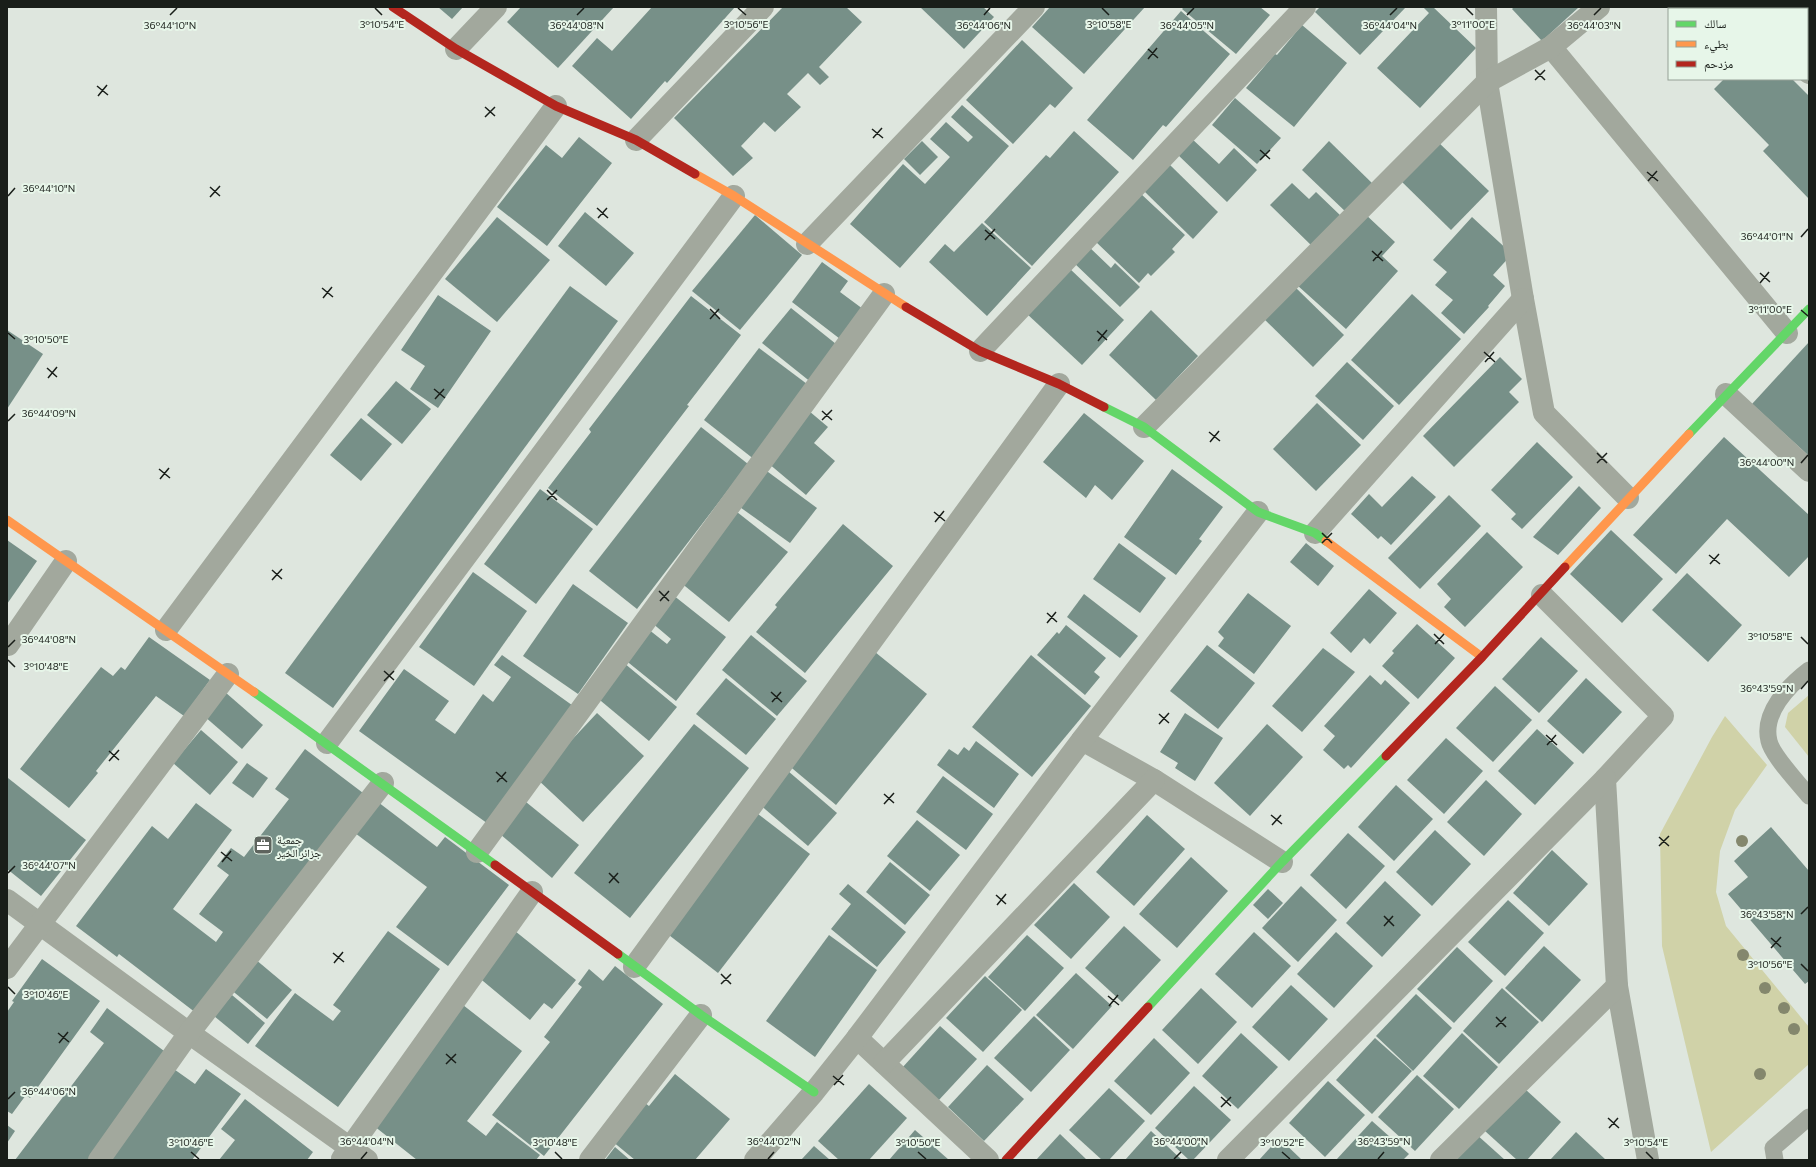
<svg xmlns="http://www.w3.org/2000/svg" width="1816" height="1167" font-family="Commissioner,'Noto Naskh Arabic',sans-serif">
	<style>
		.green { fill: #d0d2a8 }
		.building { fill: #779088 }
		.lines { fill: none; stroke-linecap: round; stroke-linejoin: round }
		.lane { stroke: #a2a89d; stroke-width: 17 }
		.street { stroke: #a2a89d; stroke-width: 22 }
		.fast { stroke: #63d668; stroke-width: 9 }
		.slow { stroke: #ff974d; stroke-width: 9 }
		.jam { stroke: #b3261e; stroke-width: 9 }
		.tree { fill: #84876d }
		.ticks { fill: none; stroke: #191e19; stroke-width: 1.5 }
		.labels { text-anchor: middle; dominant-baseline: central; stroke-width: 4; stroke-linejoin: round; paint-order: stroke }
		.poi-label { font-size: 11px; fill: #191e19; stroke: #e7f6e9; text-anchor: start }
		.ticks-label { font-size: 10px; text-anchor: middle; fill: #191e19; stroke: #e7f6e9; stroke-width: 4; stroke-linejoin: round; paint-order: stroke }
	</style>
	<rect width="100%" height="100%" fill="#dee6de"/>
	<!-- green -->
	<g class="green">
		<path d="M1809 695V757L1785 727 1788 713Z"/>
		<path d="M1725 716 1767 765 1735 810 1720 851 1716 892 1726 926 1809 1027V1064L1711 1152 1662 946 1660 834 1712 737Z"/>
	</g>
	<!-- building -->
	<g class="building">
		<path d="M438 7H463L452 19Z"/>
		<path d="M521 7H614L558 68 507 22Z"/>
		<path d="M652 7H735L667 83 665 81 631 119 572 66 597 38 612 51Z"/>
		<path d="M783 7H846L862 22 819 67 829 77 820 85 808 73 787 94 801 107 775 132 764 122 741 146 753 158 733 176 674 118Z"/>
		<path d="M920 7H983L994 17 964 49Z"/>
		<path d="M1050 7H1145L1084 74 1032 27Z"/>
		<path d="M1184 7H1260L1270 15 1236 54 1182 9Z"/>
		<path d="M1320 7H1406L1360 55 1315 12Z"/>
		<path d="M1423 7H1433L1476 48 1420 108 1377 68 1429 13Z"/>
		<path d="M1514 7H1579L1542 41 1512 9Z"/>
		<path d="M1181 11 1230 54 1166 127 1163 125 1133 160 1087 120Z"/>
		<path d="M1809 14V31L1807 28V15Z"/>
		<path d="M1302 25 1347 63 1294 127 1246 88 1275 54 1277 55Z"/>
		<path d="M1022 40 1073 88 1055 108 1050 104 1013 144 966 100Z"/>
		<path d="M1724 79H1792L1809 96V199L1763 151 1769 145 1714 89Z"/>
		<path d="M1235 98 1281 138 1257 164 1212 125Z"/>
		<path d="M962 105 1009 146 900 268 850 224 903 164 925 184 950 157 930 139 946 122 968 142 973 137 951 117Z"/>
		<path d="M1074 131 1119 172 1032 266 984 222 1046 155 1050 158Z"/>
		<path d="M579 137 612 163 547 246 497 207 546 145 562 158Z"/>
		<path d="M1191 138 1219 164 1234 148 1257 170 1227 202 1177 154Z"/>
		<path d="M1436 140 1489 191 1451 230 1399 179Z"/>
		<path d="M922 141 938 157 920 175 904 159Z"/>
		<path d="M1329 141 1375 186 1348 214 1302 170Z"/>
		<path d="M1170 165 1218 212 1193 239 1144 191Z"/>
		<path d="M1292 183 1309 199 1316 192 1342 217 1313 247 1270 205Z"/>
		<path d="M1140 193 1185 235 1172 249 1175 252 1151 276 1148 273 1139 283 1095 241Z"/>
		<path d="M585 212 634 253 606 286 558 246Z"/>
		<path d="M1364 213 1395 242 1382 256 1398 271 1346 329 1297 285Z"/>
		<path d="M755 215 802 255 740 330 692 291Z"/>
		<path d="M497 217 550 260 497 322 445 279Z"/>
		<path d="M1472 217 1512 254 1493 275 1505 286 1488 306 1489 307 1464 334 1441 313 1453 300 1435 285 1447 272 1433 260Z"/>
		<path d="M982 223 1031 268 987 316 929 262 945 244 954 252Z"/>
		<path d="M1087 245 1111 268 1115 263 1140 287 1120 307 1072 261Z"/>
		<path d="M822 262 848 281 840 292 867 312 844 342 792 302Z"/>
		<path d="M1069 268 1124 320 1082 365 1026 313Z"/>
		<path d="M1293 285 1344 335 1313 367 1262 317Z"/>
		<path d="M570 286 618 321 333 708 285 673Z"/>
		<path d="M1412 294 1461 339 1399 405 1351 360Z"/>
		<path d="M438 295 491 331 438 408 410 389 425 366 401 350Z"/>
		<path d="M691 296 741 335 687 405 689 406 597 526 548 488 591 432 589 429Z"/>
		<path d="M791 308 841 348 812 383 762 343Z"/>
		<path d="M1151 310 1198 356 1156 400 1109 355Z"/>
		<path d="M7 330 43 354 7 409Z"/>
		<path d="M1809 342V456L1752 404Z"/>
		<path d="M759 348 811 387 755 460 704 420Z"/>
		<path d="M1500 357 1522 379 1509 392 1519 402 1454 467 1423 436Z"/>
		<path d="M1347 362 1394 406 1363 440 1315 396Z"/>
		<path d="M396 381 431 409 402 444 367 415Z"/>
		<path d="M1317 403 1361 445 1316 491 1273 449Z"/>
		<path d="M809 411 828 427 814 443 835 461 806 495 768 463Z"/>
		<path d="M1084 413 1144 461 1112 500 1095 485 1086 498 1043 462Z"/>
		<path d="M361 418 392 444 361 481 330 455Z"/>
		<path d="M701 427 748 464 637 609 589 571Z"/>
		<path d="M1724 437 1809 515V556L1789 577 1727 519 1676 574 1633 535Z"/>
		<path d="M1537 442 1573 477 1522 529 1511 519 1516 514 1491 490Z"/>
		<path d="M764 469 817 508 790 543 737 505Z"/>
		<path d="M1172 469 1223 507 1199 539 1202 541 1176 575 1124 537Z"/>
		<path d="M1412 476 1436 497 1391 545 1381 536 1378 539 1351 514 1369 494 1382 507Z"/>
		<path d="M1579 486 1601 508 1558 555 1533 537Z"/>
		<path d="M540 489 593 529 536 604 484 564Z"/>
		<path d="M1449 495 1481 526 1420 589 1388 558Z"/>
		<path d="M737 512 788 552 729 622 680 582Z"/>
		<path d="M843 524 893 566 805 673 756 632 777 607 775 605Z"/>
		<path d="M1611 530 1663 579 1622 623 1570 574Z"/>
		<path d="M1487 532 1523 567 1465 627 1444 607 1451 599 1437 584Z"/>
		<path d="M7 540 37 561 7 604Z"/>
		<path d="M1119 543 1166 578 1140 613 1093 579Z"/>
		<path d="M1306 543 1334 566 1318 586 1290 562Z"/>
		<path d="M473 572 527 611 474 686 419 647Z"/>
		<path d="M1687 573 1742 625 1708 662 1652 610Z"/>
		<path d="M573 584 628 623 578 694 523 656Z"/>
		<path d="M1369 589 1397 613 1370 644 1364 638 1351 653 1330 633Z"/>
		<path d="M1248 593 1291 626 1254 674 1218 646 1224 638 1218 632Z"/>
		<path d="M1084 594 1138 636 1120 658 1067 617Z"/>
		<path d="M673 595 726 637 676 701 624 659 648 629 667 644 671 639 651 622Z"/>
		<path d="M1417 624 1455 658 1418 699 1382 666 1394 653 1392 651Z"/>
		<path d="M1066 625 1106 658 1094 672 1100 677 1085 695 1037 655 1057 632 1059 634Z"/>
		<path d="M751 635 807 681 777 716 722 670Z"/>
		<path d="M149 637 210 680 184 716 156 696 96 771 98 773 69 808 20 769 101 667 113 676 121 667 125 670Z"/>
		<path d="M1541 637 1578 671 1539 713 1502 679Z"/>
		<path d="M1207 645 1255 683 1218 729 1170 691Z"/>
		<path d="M1323 648 1355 672 1302 732 1272 706Z"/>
		<path d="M875 652 927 694 836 805 787 764Z"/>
		<path d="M502 655 576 708 491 826 359 731 404 669 449 701 435 720 455 734 483 694 493 702 511 677 494 665Z"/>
		<path d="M1031 655 1091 706 1032 777 972 727Z"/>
		<path d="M624 663 677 707 649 741 595 696Z"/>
		<path d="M1370 675 1381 685 1385 680 1410 703 1351 768 1348 765 1344 769 1323 750 1335 736 1324 726Z"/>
		<path d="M726 678 776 719 746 755 696 714Z"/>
		<path d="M1586 678 1622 712 1583 754 1547 721Z"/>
		<path d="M1495 686 1532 720 1493 762 1456 728Z"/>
		<path d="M225 692 263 725 242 749 204 716Z"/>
		<path d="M597 713 644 756 583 822 536 778Z"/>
		<path d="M1185 713 1223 738 1195 781 1175 768 1178 763 1160 752Z"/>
		<path d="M694 724 749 768 630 918 574 873Z"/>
		<path d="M1267 724 1303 757 1250 816 1214 783Z"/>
		<path d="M1537 729 1574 763 1535 805 1498 771Z"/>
		<path d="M201 730 238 762 210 795 173 763Z"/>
		<path d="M1446 738 1483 771 1444 814 1407 780Z"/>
		<path d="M976 741 1019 774 994 808 937 765 949 749 958 755 964 747 969 751Z"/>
		<path d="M305 749 367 796 200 1016 119 954 117 957 76 926 152 826 168 839 196 803 232 830 173 909 216 942 223 932 199 914 229 875 217 866 231 848 244 857 289 799 275 789Z"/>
		<path d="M247 763 268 778 253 798 232 783Z"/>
		<path d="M788 771 837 813 808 846 759 804Z"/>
		<path d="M943 776 993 814 966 850 916 812Z"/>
		<path d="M8 778 86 840 41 896 7 869V780Z"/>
		<path d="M1486 780 1522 814 1484 856 1447 822Z"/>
		<path d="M1396 785 1433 819 1394 861 1358 827Z"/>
		<path d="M374 799 437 847 445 837 509 885 448 966 396 927 427 887 351 830Z"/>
		<path d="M526 802 579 845 552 878 500 834Z"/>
		<path d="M758 814 810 854 718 973 665 932Z"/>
		<path d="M1147 815 1185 849 1134 906 1096 872Z"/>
		<path d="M917 820 960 855 930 891 887 856Z"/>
		<path d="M1771 827 1809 871V981L1805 984 1728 894 1748 877 1734 861Z"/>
		<path d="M1435 830 1471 864 1432 906 1396 872Z"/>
		<path d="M1348 833 1385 866 1346 909 1310 875Z"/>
		<path d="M1552 850 1588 884 1549 926 1513 893Z"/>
		<path d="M1191 857 1228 891 1177 948 1139 914Z"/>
		<path d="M890 862 930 895 905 925 866 892Z"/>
		<path d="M1385 881 1421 915 1382 957 1346 923Z"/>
		<path d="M1074 883 1110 917 1071 959 1034 925Z"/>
		<path d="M848 884 906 932 877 967 831 929 851 904 839 894Z"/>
		<path d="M1301 886 1337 920 1298 962 1262 928Z"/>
		<path d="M1268 889 1283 903 1268 919 1253 905Z"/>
		<path d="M1508 900 1544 933 1505 976 1468 942Z"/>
		<path d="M1124 926 1161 960 1122 1002 1085 968Z"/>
		<path d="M388 931 440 969 338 1107 255 1046 295 993 333 1021 341 1011 333 1005Z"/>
		<path d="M515 931 576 980 552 1009 544 1003 530 1020 477 976Z"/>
		<path d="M1254 932 1291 966 1252 1008 1215 974Z"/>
		<path d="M1336 932 1373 966 1334 1008 1297 974Z"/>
		<path d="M829 935 877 970 815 1057 766 1021Z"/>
		<path d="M1027 935 1064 968 1025 1011 988 977Z"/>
		<path d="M1544 946 1581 980 1542 1022 1505 988Z"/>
		<path d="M1457 947 1493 981 1454 1023 1417 989Z"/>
		<path d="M42 959 100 1001 30 1098 26 1095 12 1114 7 1111V1012L14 1002 12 1001Z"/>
		<path d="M255 959 292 990 267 1019 230 989Z"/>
		<path d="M615 966 663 1004 544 1156 492 1115 550 1042 544 1037 582 987 578 984 589 969 603 981Z"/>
		<path d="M1076 973 1112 1006 1073 1049 1036 1015Z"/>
		<path d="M985 976 1022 1010 983 1052 946 1018Z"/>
		<path d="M1291 985 1328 1019 1289 1061 1252 1027Z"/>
		<path d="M1201 988 1237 1022 1198 1064 1162 1030Z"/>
		<path d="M1502 988 1539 1022 1499 1064 1463 1031Z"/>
		<path d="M1416 994 1452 1028 1413 1071 1376 1036Z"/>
		<path d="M232 995 265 1023 248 1044 214 1016Z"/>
		<path d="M463 1005 522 1051 467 1121 486 1136 497 1122 540 1155 536 1160H417L369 1122Z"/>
		<path d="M107 1008 172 1057 94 1160H15L104 1043 90 1032Z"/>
		<path d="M1034 1016 1070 1050 1031 1092 994 1058Z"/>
		<path d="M940 1026 977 1059 938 1101 902 1068Z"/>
		<path d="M1241 1033 1278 1067 1238 1109 1202 1076Z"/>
		<path d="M1462 1033 1498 1067 1459 1109 1423 1076Z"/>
		<path d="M1154 1038 1190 1073 1151 1115 1114 1081Z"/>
		<path d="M1375 1038 1412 1071 1372 1114 1336 1080Z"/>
		<path d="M987 1065 1024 1099 984 1141 948 1107Z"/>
		<path d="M171 1067 195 1084 206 1069 241 1094 192 1160H105Z"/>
		<path d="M675 1074 730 1119 695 1160H635L606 1136 637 1097 649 1106Z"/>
		<path d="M1417 1075 1454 1109 1415 1151 1378 1117Z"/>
		<path d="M1328 1081 1365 1115 1325 1157 1289 1123Z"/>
		<path d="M869 1084 907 1118 869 1160H839L818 1141Z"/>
		<path d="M1194 1086 1231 1120 1193 1160H1189L1155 1128Z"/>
		<path d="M1109 1088 1145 1121 1109 1160H1102L1069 1130Z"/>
		<path d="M1525 1089 1561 1122 1527 1160H1517L1485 1131Z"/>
		<path d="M245 1099 313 1152 307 1160H219L235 1140 221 1129Z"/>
		<path d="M1372 1121 1409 1154 1403 1160H1336Z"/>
		<path d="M7 1125 15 1131 7 1143Z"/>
		<path d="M915 1130 949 1160H889Z"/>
		<path d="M1151 1131 1182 1160H1125Z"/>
		<path d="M1576 1132 1606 1160H1550Z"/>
		<path d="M1060 1134 1087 1160H1036Z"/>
		<path d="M1476 1134 1505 1160H1452Z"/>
		<path d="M1279 1138 1302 1160H1259Z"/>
		<path d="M814 1146 830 1160H801Z"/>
		<path d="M615 1147 630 1160H605Z"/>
	</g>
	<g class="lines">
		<!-- lane -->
		<g class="lane">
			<path d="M1809 670C1788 686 1762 713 1769 741 1772 755 1799 784 1809 796"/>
			<path d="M1775 1160 1773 1148 1809 1117"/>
		</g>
		<!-- street -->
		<g class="street">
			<path d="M1486 7 1487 82 1523 299 1544 413 1628 498"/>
			<path d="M1749 7 1751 9"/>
			<path d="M1551 47 1787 333"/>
			<path d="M456 49 496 7"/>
			<path d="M1807 70 1809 73"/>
			<path d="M636 140 763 7"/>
			<path d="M807 244 1034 7"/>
			<path d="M980 351 1305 7"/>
			<path d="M1726 394 1809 471"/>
			<path d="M1144 427 1487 82 1551 47 1599 7"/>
			<path d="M1315 533 1523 299"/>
			<path d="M1542 595 1663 716 1605 779 1617 986 1648 1160"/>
			<path d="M166 630 556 106"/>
			<path d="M8 645 66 561"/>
			<path d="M1082 740 1154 780 1282 862"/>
			<path d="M327 743 734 196"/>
			<path d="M477 852 884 294"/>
			<path d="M7 900 189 1033 367 1160"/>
			<path d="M634 967 1059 384"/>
			<path d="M7 968 228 674"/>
			<path d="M857 1038 988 1160"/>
			<path d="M884 1063 1154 780"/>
			<path d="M342 1159 532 892"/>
			<path d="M99 1160 189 1033 383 783"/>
			<path d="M590 1160 701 1015"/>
			<path d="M755 1160 814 1092 857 1038 1082 740 1258 512"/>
			<path d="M1228 1160 1605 779"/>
			<path d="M1441 1160 1617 986"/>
		</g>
		<!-- fast -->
		<g class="fast">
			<path d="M1104 407 1144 427 1258 512 1315 533 1326 541"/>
			<path d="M1689 434 1809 309"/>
			<path d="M254 692 495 865"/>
			<path d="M618 954 701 1015 814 1092"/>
			<path d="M1148 1007 1282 862 1386 756"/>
		</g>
		<!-- slow -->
		<g class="slow">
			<path d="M695 174 734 196 906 307"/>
			<path d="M7 520 254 692"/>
			<path d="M1326 541 1482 657"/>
			<path d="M1565 567 1689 434"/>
		</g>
		<!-- jam -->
		<g class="jam">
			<path d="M393 7 456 49 556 106 636 140 695 174"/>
			<path d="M906 307 980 351 1059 384 1104 407"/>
			<path d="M1386 756 1482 657 1565 567"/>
			<path d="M495 865 618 954"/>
			<path d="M1006 1160 1148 1007"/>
		</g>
	</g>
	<!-- trees -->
	<g class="tree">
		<circle cx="1742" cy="841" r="6"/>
		<circle cx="1743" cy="955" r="6"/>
		<circle cx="1765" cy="988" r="6"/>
		<circle cx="1784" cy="1008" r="6"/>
		<circle cx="1794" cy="1029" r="6"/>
		<circle cx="1760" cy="1074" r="6"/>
	</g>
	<!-- ticks -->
	<path class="ticks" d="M375 8 382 15M738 8 746 15M1102 8 1109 15M1466 8 1473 15M170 15 177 8M577 15 584 8M984 15 990 8M1187 15 1194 8M1390 15 1397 8M1594 15 1601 8M1148 49 1158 58M1148 59 1157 48M1535 70 1545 80M1535 80 1545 70M97 86 108 95M98 96 107 85M485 107 495 116M485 117 495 107M872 129 883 138M873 138 882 128M1260 150 1270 159M1260 160 1270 150M1647 172 1658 181M1648 181 1657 171M210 187 220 196M8 196 15 188M210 197 220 186M597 208 608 218M598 218 607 208M985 230 995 239M1801 237 1808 229M985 240 995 229M1372 251 1383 261M1373 261 1382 251M1760 273 1770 282M1760 283 1769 272M322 288 333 297M323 298 332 287M710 309 720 319M1801 310 1808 316M710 319 719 309M1097 331 1107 340M8 333 15 339M1098 341 1107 330M1484 352 1495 362M1485 362 1494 352M47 368 57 377M48 378 57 367M434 389 445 398M435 399 444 389M822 411 832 420M822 420 832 410M8 421 15 414M1209 432 1220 441M1210 442 1219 431M1597 453 1607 463M1597 463 1607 453M1801 463 1808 455M159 469 170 478M160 479 169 468M547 490 557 500M547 500 557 490M934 512 945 521M935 522 944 511M1322 533 1332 543M1322 543 1332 533M1709 555 1720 564M1710 564 1719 554M272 570 282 579M272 580 282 569M659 591 669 601M660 601 669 591M1047 613 1057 622M1047 623 1056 612M1434 634 1444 644M1801 637 1808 644M1435 644 1444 634M8 647 15 640M8 660 15 667M384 671 394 680M384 681 394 671M1801 689 1808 681M771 692 782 702M772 702 781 692M1159 714 1169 723M1159 724 1169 713M1546 735 1557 745M1547 745 1556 735M109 751 119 760M109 761 119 750M496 772 507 782M497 782 506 772M884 794 894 803M884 804 894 793M1271 815 1282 824M1272 825 1281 815M1659 837 1669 846M1659 846 1669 836M221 852 232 861M222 862 231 851M8 873 15 866M609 873 619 883M609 883 618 873M996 895 1006 904M997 905 1006 894M1801 914 1808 907M1384 916 1394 926M1384 926 1393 916M1771 938 1781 947M1771 948 1781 937M333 953 344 962M334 963 343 952M1801 964 1808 971M721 974 731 984M721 984 731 974M8 987 15 994M1108 996 1119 1005M1109 1006 1118 995M1496 1017 1506 1027M1496 1027 1506 1017M58 1033 69 1042M59 1043 68 1032M446 1054 456 1063M446 1064 456 1054M833 1076 844 1085M834 1085 843 1075M1221 1097 1231 1106M8 1099 15 1092M1221 1107 1231 1097M1608 1118 1619 1128M1609 1128 1618 1118M191 1152 199 1159M555 1152 562 1159M918 1152 926 1159M1282 1152 1290 1159M1646 1152 1653 1159M361 1159 367 1152M768 1159 774 1152M1174 1159 1181 1152M1378 1159 1384 1152"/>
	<!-- icons -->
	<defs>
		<g id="office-square" transform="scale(1)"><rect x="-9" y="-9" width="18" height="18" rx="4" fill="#5e645e" stroke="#e7f6e9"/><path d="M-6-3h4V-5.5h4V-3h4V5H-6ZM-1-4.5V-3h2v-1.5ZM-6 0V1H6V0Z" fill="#fff"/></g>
	</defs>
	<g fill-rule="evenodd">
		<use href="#office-square" x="263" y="845"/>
	</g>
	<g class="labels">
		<!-- poi labels -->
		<g class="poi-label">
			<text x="277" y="839">جمعية<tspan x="277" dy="13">جزائر الخير</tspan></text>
		</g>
	</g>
	<g class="ticks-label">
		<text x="382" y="28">3°10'54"E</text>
		<text x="746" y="28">3°10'56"E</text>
		<text x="1109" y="28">3°10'58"E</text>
		<text x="1473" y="28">3°11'00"E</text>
		<text x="170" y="29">36°44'10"N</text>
		<text x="577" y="29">36°44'08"N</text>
		<text x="984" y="29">36°44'06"N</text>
		<text x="1187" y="29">36°44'05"N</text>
		<text x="1390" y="29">36°44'04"N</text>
		<text x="1594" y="29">36°44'03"N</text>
		<text x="49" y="192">36°44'10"N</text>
		<text x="1767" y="240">36°44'01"N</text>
		<text x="1770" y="313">3°11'00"E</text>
		<text x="46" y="343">3°10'50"E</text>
		<text x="49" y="417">36°44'09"N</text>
		<text x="1767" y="466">36°44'00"N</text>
		<text x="1770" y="640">3°10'58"E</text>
		<text x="49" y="643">36°44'08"N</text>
		<text x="46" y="670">3°10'48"E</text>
		<text x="1767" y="692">36°43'59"N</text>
		<text x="49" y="869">36°44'07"N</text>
		<text x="1767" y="918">36°43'58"N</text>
		<text x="1770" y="968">3°10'56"E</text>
		<text x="46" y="998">3°10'46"E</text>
		<text x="49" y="1095">36°44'06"N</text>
		<text x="367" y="1145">36°44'04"N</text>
		<text x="774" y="1145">36°44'02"N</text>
		<text x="1181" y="1145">36°44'00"N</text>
		<text x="1384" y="1145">36°43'59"N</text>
		<text x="191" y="1146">3°10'46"E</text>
		<text x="555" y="1146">3°10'48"E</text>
		<text x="918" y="1146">3°10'50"E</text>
		<text x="1282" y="1146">3°10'52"E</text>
		<text x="1646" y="1146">3°10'54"E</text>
	</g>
	<!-- border -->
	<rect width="1816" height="1167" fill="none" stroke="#191e19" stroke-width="16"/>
	<!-- legend -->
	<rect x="1668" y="8" width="140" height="72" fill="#e7f6e9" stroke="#95a096"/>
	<rect x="1676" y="21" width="20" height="6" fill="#63d668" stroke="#95a096"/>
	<text x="1704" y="28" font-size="12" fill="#191e19">سالك</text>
	<rect x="1676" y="41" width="20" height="6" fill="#ff974d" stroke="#95a096"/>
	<text x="1704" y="48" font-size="12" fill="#191e19">بطيء</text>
	<rect x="1676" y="61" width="20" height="6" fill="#b3261e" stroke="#95a096"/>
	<text x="1704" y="68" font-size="12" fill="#191e19">مزدحم</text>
</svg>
